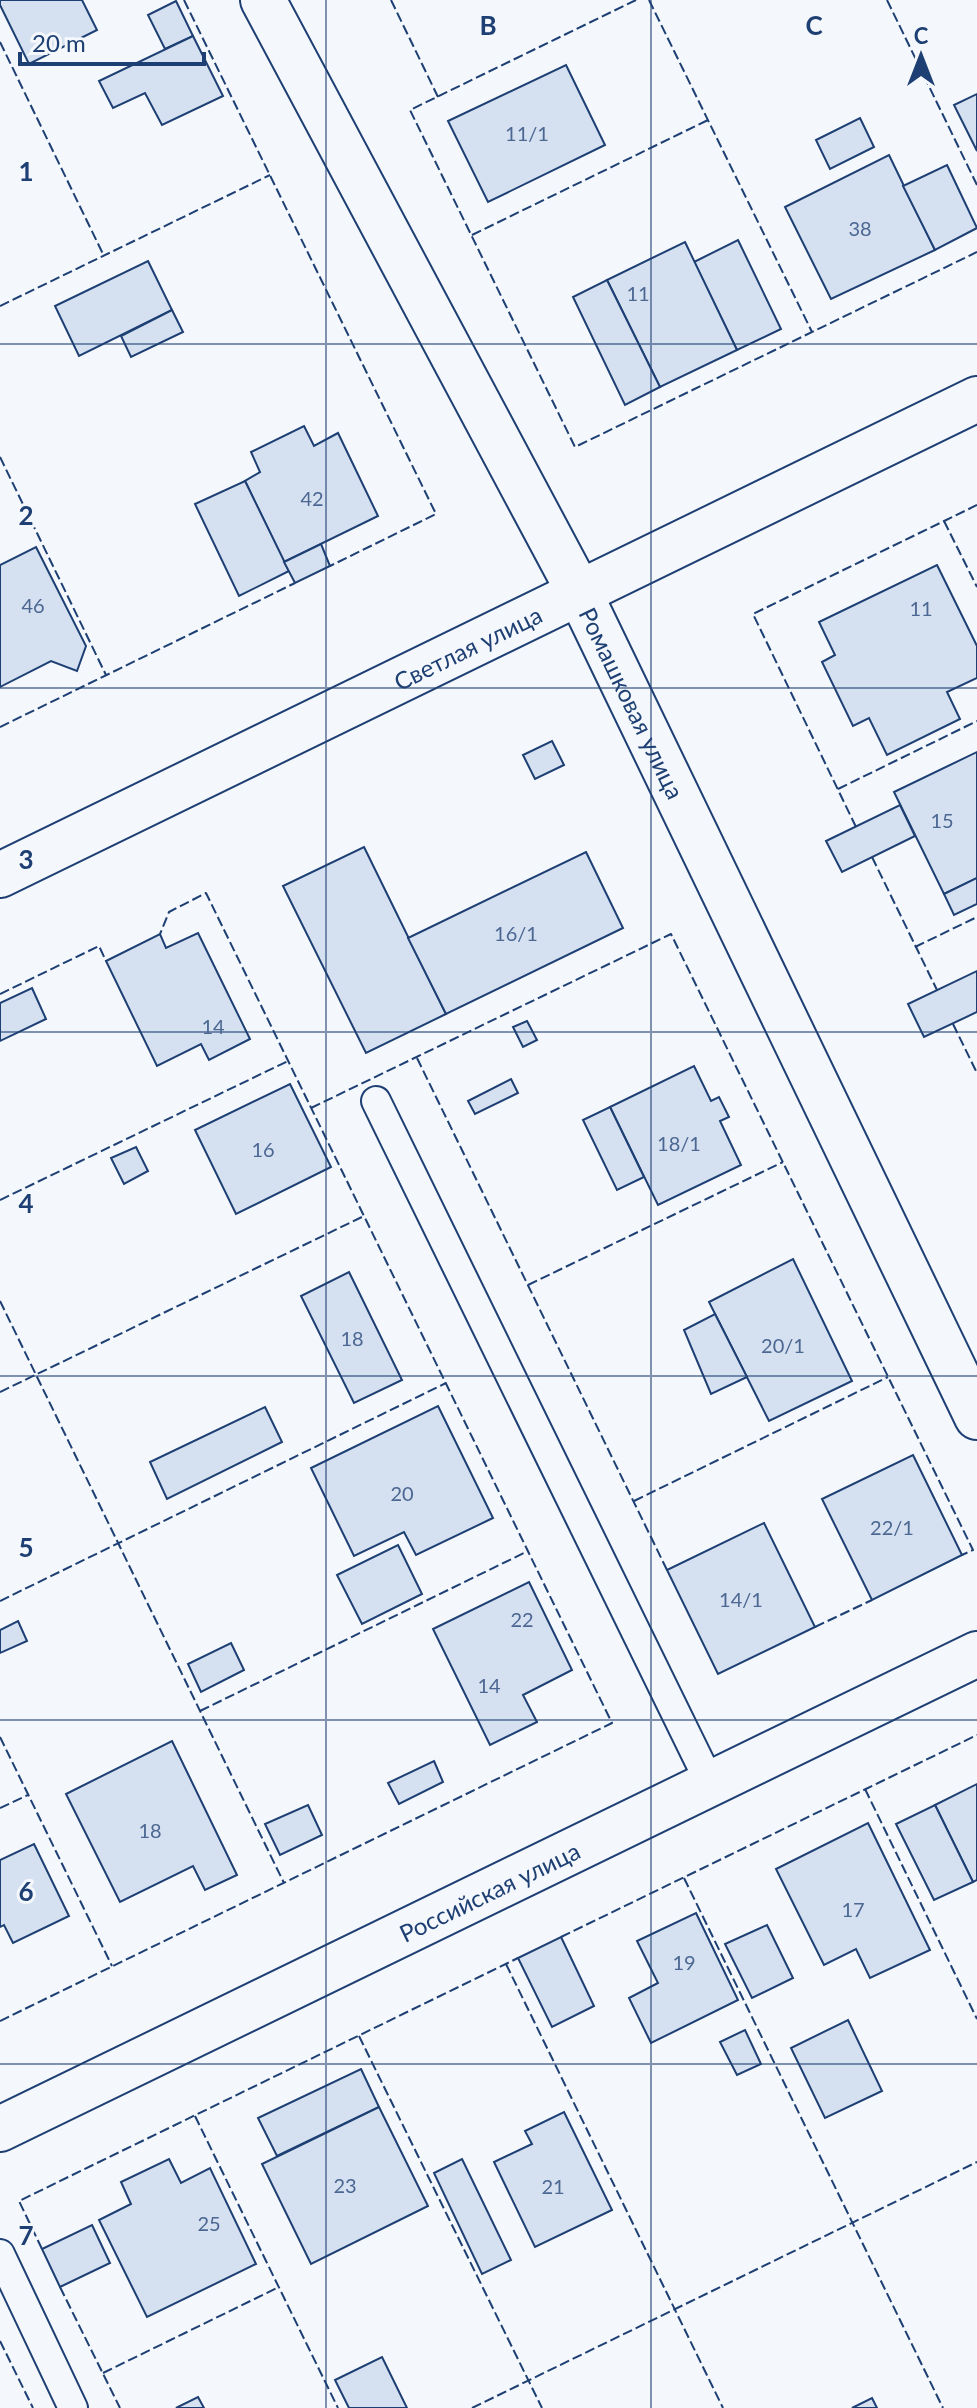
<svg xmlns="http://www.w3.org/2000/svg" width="977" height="2408" font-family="Lato,sans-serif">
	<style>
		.building { fill: #d5e0f0; stroke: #1d3f73; stroke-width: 2 }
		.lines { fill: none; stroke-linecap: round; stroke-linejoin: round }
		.service-casing { stroke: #1d3f73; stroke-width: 32 }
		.minor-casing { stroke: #1d3f73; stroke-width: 48 }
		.service { stroke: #f4f7fb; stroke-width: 28 }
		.minor { stroke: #f4f7fb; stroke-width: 44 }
		.fence { stroke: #1d3f73; stroke-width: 2; stroke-dasharray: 10 4; stroke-linecap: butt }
		.grid { fill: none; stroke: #1d3f73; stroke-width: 2; stroke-opacity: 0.55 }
		.labels { text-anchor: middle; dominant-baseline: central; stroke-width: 6; stroke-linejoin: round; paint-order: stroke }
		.number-label { font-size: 20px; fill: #4b6792 }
		.street-label { font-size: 24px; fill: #1d3f73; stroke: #f4f7fb }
		.grid-label { font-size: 26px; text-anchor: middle; font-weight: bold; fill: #1d3f73; stroke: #f4f7fb; stroke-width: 6; stroke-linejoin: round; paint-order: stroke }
	</style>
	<rect width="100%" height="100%" fill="#f4f7fb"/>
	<!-- building -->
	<g class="building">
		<path d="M0 0H82L97 30 29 64 0 5Z"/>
		<path d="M176 1 193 36 165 49 148 15Z"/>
		<path d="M193 36 223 96 162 125 145 93 113 108 99 81Z"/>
		<path d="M566 65 605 145 488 202 448 121Z"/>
		<path d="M977 94V151L954 105Z"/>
		<path d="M860 118 874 147 830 169 816 140Z"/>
		<path d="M889 155 935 250 831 299 785 207Z"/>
		<path d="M947 165 977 228 935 250 903 186Z"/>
		<path d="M738 240 781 329 737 350 694 262Z"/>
		<path d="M685 242 737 350 660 387 607 280Z"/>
		<path d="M148 261 172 310 79 356 55 306Z"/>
		<path d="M607 280 660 387 625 405 573 297Z"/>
		<path d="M172 310 183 332 131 357 121 336Z"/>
		<path d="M304 426 314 446 338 433 378 516 284 562 245 481 260 472 251 452Z"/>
		<path d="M245 481 289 571 239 596 195 504Z"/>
		<path d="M321 544 330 566 295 583 284 562Z"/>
		<path d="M36 547 86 646 77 671 51 661 0 687V565Z"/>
		<path d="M937 565 977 646V678L947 692 960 719 887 755 869 718 853 726 822 662 835 655 819 622Z"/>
		<path d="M552 741 564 765 535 779 523 755Z"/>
		<path d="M977 752V878L944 894 894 792Z"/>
		<path d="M900 805 915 836 842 872 826 841Z"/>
		<path d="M364 847 446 1014 366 1053 283 886Z"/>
		<path d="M586 852 623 928 446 1014 408 938Z"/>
		<path d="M977 878V904L954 915 944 894Z"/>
		<path d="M198 933 250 1039 209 1060 201 1044 157 1066 106 961 160 934 166 948Z"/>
		<path d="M977 971V1012L924 1037 908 1004Z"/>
		<path d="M32 988 46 1019 0 1041V1003Z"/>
		<path d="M527 1021 537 1040 523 1047 513 1027Z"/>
		<path d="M694 1066 711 1101 719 1097 729 1117 720 1121 741 1165 658 1205 610 1107Z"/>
		<path d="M511 1079 518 1093 475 1114 468 1101Z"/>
		<path d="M290 1084 331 1167 236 1214 195 1130Z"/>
		<path d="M610 1107 644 1177 617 1190 583 1120Z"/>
		<path d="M136 1147 148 1171 124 1184 111 1158Z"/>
		<path d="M793 1259 852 1381 769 1421 709 1302Z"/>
		<path d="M349 1272 402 1380 354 1403 301 1296Z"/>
		<path d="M715 1314 747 1377 711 1394 684 1330Z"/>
		<path d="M438 1406 493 1518 416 1555 404 1532 354 1556 311 1468Z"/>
		<path d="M265 1407 282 1442 167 1499 150 1462Z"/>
		<path d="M913 1455 962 1555 872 1600 822 1499Z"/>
		<path d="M764 1523 815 1627 718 1674 667 1570Z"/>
		<path d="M398 1545 422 1594 362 1624 337 1575Z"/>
		<path d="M529 1582 572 1670 523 1695 537 1722 490 1745 433 1629Z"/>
		<path d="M18 1621 27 1641 0 1653V1630Z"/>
		<path d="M231 1643 244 1670 201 1692 188 1664Z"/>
		<path d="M172 1741 237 1875 205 1890 193 1866 120 1902 66 1794Z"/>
		<path d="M434 1761 443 1782 399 1804 388 1783Z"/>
		<path d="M977 1784V1880L973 1882 935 1805Z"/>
		<path d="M308 1805 322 1835 280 1855 265 1824Z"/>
		<path d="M935 1805 973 1882 934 1900 896 1824Z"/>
		<path d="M868 1823 930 1950 870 1978 856 1949 824 1965 776 1869Z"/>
		<path d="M34 1844 69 1916 13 1943 4 1925 0 1927V1860Z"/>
		<path d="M696 1913 738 2000 651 2043 629 1998 658 1983 637 1941Z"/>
		<path d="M767 1925 793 1978 752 1998 725 1944Z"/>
		<path d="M561 1937 594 2006 552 2027 518 1958Z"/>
		<path d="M848 2020 882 2091 825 2118 791 2048Z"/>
		<path d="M745 2030 761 2064 737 2075 720 2042Z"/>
		<path d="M361 2069 379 2107 277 2156 258 2118Z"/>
		<path d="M379 2107 428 2206 311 2264 262 2164Z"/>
		<path d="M564 2112 612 2210 535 2247 494 2162 532 2144 525 2131Z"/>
		<path d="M169 2159 181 2183 210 2168 256 2264 147 2317 99 2220 131 2204 121 2182Z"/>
		<path d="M462 2159 511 2260 482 2274 434 2173Z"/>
		<path d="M92 2225 110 2263 60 2287 42 2249Z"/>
		<path d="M382 2357 407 2408H349L335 2380Z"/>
		<path d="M198 2397 204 2408H176Z"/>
		<path d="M872 2398 877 2408H852Z"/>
	</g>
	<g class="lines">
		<!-- service casing -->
		<g class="service-casing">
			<g id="service">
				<path d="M376 1101 710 1783"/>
				<path d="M0 2254 73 2408"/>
			</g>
		</g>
		<!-- minor casing -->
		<g class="minor-casing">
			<g id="minor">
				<path id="s1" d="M263 0 579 592 977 1417"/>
				<path id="s2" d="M0 875 977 399"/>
				<path id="s3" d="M0 2129 977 1654"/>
			</g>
		</g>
		<!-- service -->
		<use href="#service" class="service"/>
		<!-- minor -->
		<use href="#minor" class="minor"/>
		<!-- fence -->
		<g class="fence">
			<path d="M184 0 436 514 330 566"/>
			<path d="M391 0 438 97"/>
			<path d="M636 0 410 110 575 447 977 252"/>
			<path d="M649 0 812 332"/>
			<path d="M887 0 977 185"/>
			<path d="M0 42 104 256"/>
			<path d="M472 235 708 120"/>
			<path d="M0 306 270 175"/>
			<path d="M0 457 106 675"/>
			<path d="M944 521 977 587"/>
			<path d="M0 727 295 583"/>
			<path d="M838 789 977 721"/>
			<path d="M856 827 753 614 977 505"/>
			<path d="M872 857 937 990"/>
			<path d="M915 947 977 917"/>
			<path d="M0 994 99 946 106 961"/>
			<path d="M953 1024 977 1073"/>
			<path d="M417 1058 667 1570"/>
			<path d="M311 1108 671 934 973 1550 962 1555"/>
			<path d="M0 1200 288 1061"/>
			<path d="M528 1285 783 1162"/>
			<path d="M0 1301 284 1883"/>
			<path d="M0 1392 364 1216"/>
			<path d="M634 1501 888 1377"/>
			<path d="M0 1601 446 1383"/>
			<path d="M815 1627 872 1600"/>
			<path d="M200 1711 528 1551"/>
			<path d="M0 1737 112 1966"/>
			<path d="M865 1789 977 2019"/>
			<path d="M0 1808 28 1795"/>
			<path d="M684 1878 943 2408"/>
			<path d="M561 1937 977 1735"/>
			<path d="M506 1964 723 2408"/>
			<path d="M0 2021 612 1723 206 893 169 912 160 934"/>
			<path d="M359 2036 542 2408"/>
			<path d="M195 2116 338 2408"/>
			<path d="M42 2249 19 2201 518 1958"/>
			<path d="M60 2287 120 2408"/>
			<path d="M0 2341 33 2408"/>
			<path d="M103 2373 279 2287"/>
			<path d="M472 2408 977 2162"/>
		</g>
	</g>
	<!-- grid -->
	<path class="grid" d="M326 0V2408M651 0V2408M0 344H977M0 688H977M0 1032H977M0 1376H977M0 1720H977M0 2064H977"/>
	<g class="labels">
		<!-- number labels -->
		<g class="number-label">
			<text x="527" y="133">11/1</text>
			<text x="860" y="228">38</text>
			<text x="638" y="293">11</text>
			<text x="312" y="498">42</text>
			<text x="33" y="605">46</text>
			<text x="921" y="608">11</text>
			<text x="942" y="820">15</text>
			<text x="516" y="933">16/1</text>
			<text x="213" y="1026">14</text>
			<text x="679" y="1143">18/1</text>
			<text x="263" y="1149">16</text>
			<text x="352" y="1338">18</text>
			<text x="783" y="1345">20/1</text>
			<text x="402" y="1493">20</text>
			<text x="892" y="1527">22/1</text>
			<text x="741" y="1599">14/1</text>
			<text x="522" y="1619">22</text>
			<text x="489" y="1685">14</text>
			<text x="150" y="1830">18</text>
			<text x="853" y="1909">17</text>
			<text x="684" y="1962">19</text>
			<text x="345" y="2185">23</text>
			<text x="553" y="2186">21</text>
			<text x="209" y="2223">25</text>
		</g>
		<!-- street labels -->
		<g class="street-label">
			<text stroke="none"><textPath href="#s2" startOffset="520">Светлая улица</textPath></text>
			<text stroke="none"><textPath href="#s1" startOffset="794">Ромашковая улица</textPath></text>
			<text stroke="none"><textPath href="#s3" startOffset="544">Российская улица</textPath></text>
		</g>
	</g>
	<g class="grid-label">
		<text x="488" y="35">B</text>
		<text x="814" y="35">C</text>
		<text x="26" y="181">1</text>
		<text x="26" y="525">2</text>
		<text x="26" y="869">3</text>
		<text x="26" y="1213">4</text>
		<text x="26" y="1557">5</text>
		<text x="26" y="1901">6</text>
		<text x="26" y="2245">7</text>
	</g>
	<!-- north arrow -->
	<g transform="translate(921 56)" stroke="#f4f7fb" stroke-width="6" paint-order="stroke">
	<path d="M0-6L14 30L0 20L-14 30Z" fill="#1d3f73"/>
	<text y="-12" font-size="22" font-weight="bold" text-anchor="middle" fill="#1d3f73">С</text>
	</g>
	<!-- scale -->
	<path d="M20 52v12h184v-12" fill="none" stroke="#1d3f73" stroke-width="4"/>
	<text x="32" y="52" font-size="24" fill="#1d3f73" stroke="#f4f7fb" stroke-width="6" paint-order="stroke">20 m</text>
</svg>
